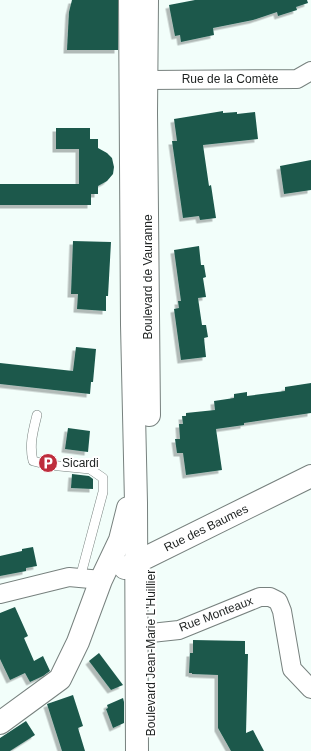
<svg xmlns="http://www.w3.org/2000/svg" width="311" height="751" font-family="Arial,sans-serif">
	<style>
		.building { fill: #1b594c; filter: url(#shadow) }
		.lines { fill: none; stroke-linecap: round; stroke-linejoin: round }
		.service-casing { stroke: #77817e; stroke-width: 10 }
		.minor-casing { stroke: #77817e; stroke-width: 20 }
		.tertiary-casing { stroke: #77817e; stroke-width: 24 }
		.service { stroke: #fff; stroke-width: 9 }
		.minor { stroke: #fff; stroke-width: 18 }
		.tertiary { stroke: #fff; stroke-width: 22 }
		.labels { text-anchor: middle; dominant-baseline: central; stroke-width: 4; stroke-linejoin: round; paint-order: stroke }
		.street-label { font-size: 12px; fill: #1d2120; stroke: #fff }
		.poi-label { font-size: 12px; fill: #1d2120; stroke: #fff; text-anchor: start }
	</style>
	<defs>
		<filter id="shadow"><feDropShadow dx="-3.5" dy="3.5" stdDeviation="0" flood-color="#0004"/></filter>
	</defs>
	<rect width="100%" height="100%" fill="#f2fefa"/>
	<!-- building -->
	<g class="building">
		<path d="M72 0H118V50H67L69 12Z"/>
		<path d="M195 0H307L308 3 296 7 297 10 278 16 277 12 253 20 213 28 214 35 181 42 180 35 175 36 169 5Z"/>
		<path d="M223 111V113L237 112V114L255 112 258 139 203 145 209 186 211 185 216 218 200 220 199 216 183 218 172 141H177L174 119Z"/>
		<path d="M56 128H90V139H98V148L107 153 112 158 114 167 113 174 107 181 98 186V194H91V205H0V184H79V149H56Z"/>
		<path d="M311 160V190L284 194 280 166Z"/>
		<path d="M73 241 111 242 108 296H106V311L77 309 78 294H71Z"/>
		<path d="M199 246 201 265H204L206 277 203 278 206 297 198 298 202 325H206L208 337 204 338 206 357 181 360 174 309 179 308 178 301H181L174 250Z"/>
		<path d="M76 347 96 349 93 382H91L90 394 0 384V363L73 371Z"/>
		<path d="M311 383V413L244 423V425L216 429 222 470 186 475 183 453H177L175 439H180L179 424H183L182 416H186V413L215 410 214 401 234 398V394L247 392V396L285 391V387Z"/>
		<path d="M68 428 90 431 88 452 65 449Z"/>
		<path d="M72 474 89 476 93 479V489L71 488Z"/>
		<path d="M33 547 37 566 26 568V571L0 576V556L22 551V549Z"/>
		<path d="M15 607 28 636 24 638 34 661 43 656 50 671 43 676 30 682 25 673 10 680 0 659V613Z"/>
		<path d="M193 640 245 641V654H248L246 733 253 730 264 751H231L218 728V675L192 674V673H189L190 653H193Z"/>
		<path d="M99 653 123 685 111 690 89 661Z"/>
		<path d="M73 695 83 726 78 728 85 751H62L47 704Z"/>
		<path d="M123 698 124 702V723L113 728 106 709 108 708 107 705Z"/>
		<path d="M26 721 35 735 10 751H0V738Z"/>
	</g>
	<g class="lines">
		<!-- service casing -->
		<g class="service-casing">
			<path id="service" d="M37 415C33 431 29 445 33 461L49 465 90 469 103 478V492L80 578"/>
		</g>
		<!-- minor casing -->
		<g class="minor-casing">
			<g id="minor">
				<path d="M147 80 297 79 311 71"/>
				<path d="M0 594 69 577 101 580"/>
				<path d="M151 633 179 630 260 597H270L278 601 282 611 292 669 311 689"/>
			</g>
		</g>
		<!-- tertiary casing -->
		<g class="tertiary-casing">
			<g id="tertiary">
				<path d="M130 0 132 325 136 503 137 751"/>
				<path d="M147 0 146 113 149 415"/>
				<path d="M125 568 311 476"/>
				<path d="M0 723 60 679 78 642 101 580 120 540 128 508"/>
			</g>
		</g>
		<!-- service -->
		<use href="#service" class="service"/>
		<!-- minor -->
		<use href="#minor" class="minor"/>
		<!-- tertiary -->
		<use href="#tertiary" class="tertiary"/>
	</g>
	<!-- icons -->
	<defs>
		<g id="parking-disc" transform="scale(1)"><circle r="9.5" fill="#be2e3d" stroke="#fff"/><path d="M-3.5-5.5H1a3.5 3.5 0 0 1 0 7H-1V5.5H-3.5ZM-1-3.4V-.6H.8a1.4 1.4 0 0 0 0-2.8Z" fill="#fff"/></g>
	</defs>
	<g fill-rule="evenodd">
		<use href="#parking-disc" x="48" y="463"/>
	</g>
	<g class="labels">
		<!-- street labels -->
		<g class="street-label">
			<text x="230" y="79">Rue de la Comète</text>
			<text transform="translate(148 277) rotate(-90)">Boulevard de Vauranne</text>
			<text transform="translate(206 528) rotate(-26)">Rue des Baumes</text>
			<text transform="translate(216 614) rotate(-21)">Rue Monteaux</text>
			<text transform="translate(151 653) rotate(-90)">Boulevard Jean-Marie L'Huillier</text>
		</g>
		<!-- poi labels -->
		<g class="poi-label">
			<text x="62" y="463">Sicardi</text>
		</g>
	</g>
</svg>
